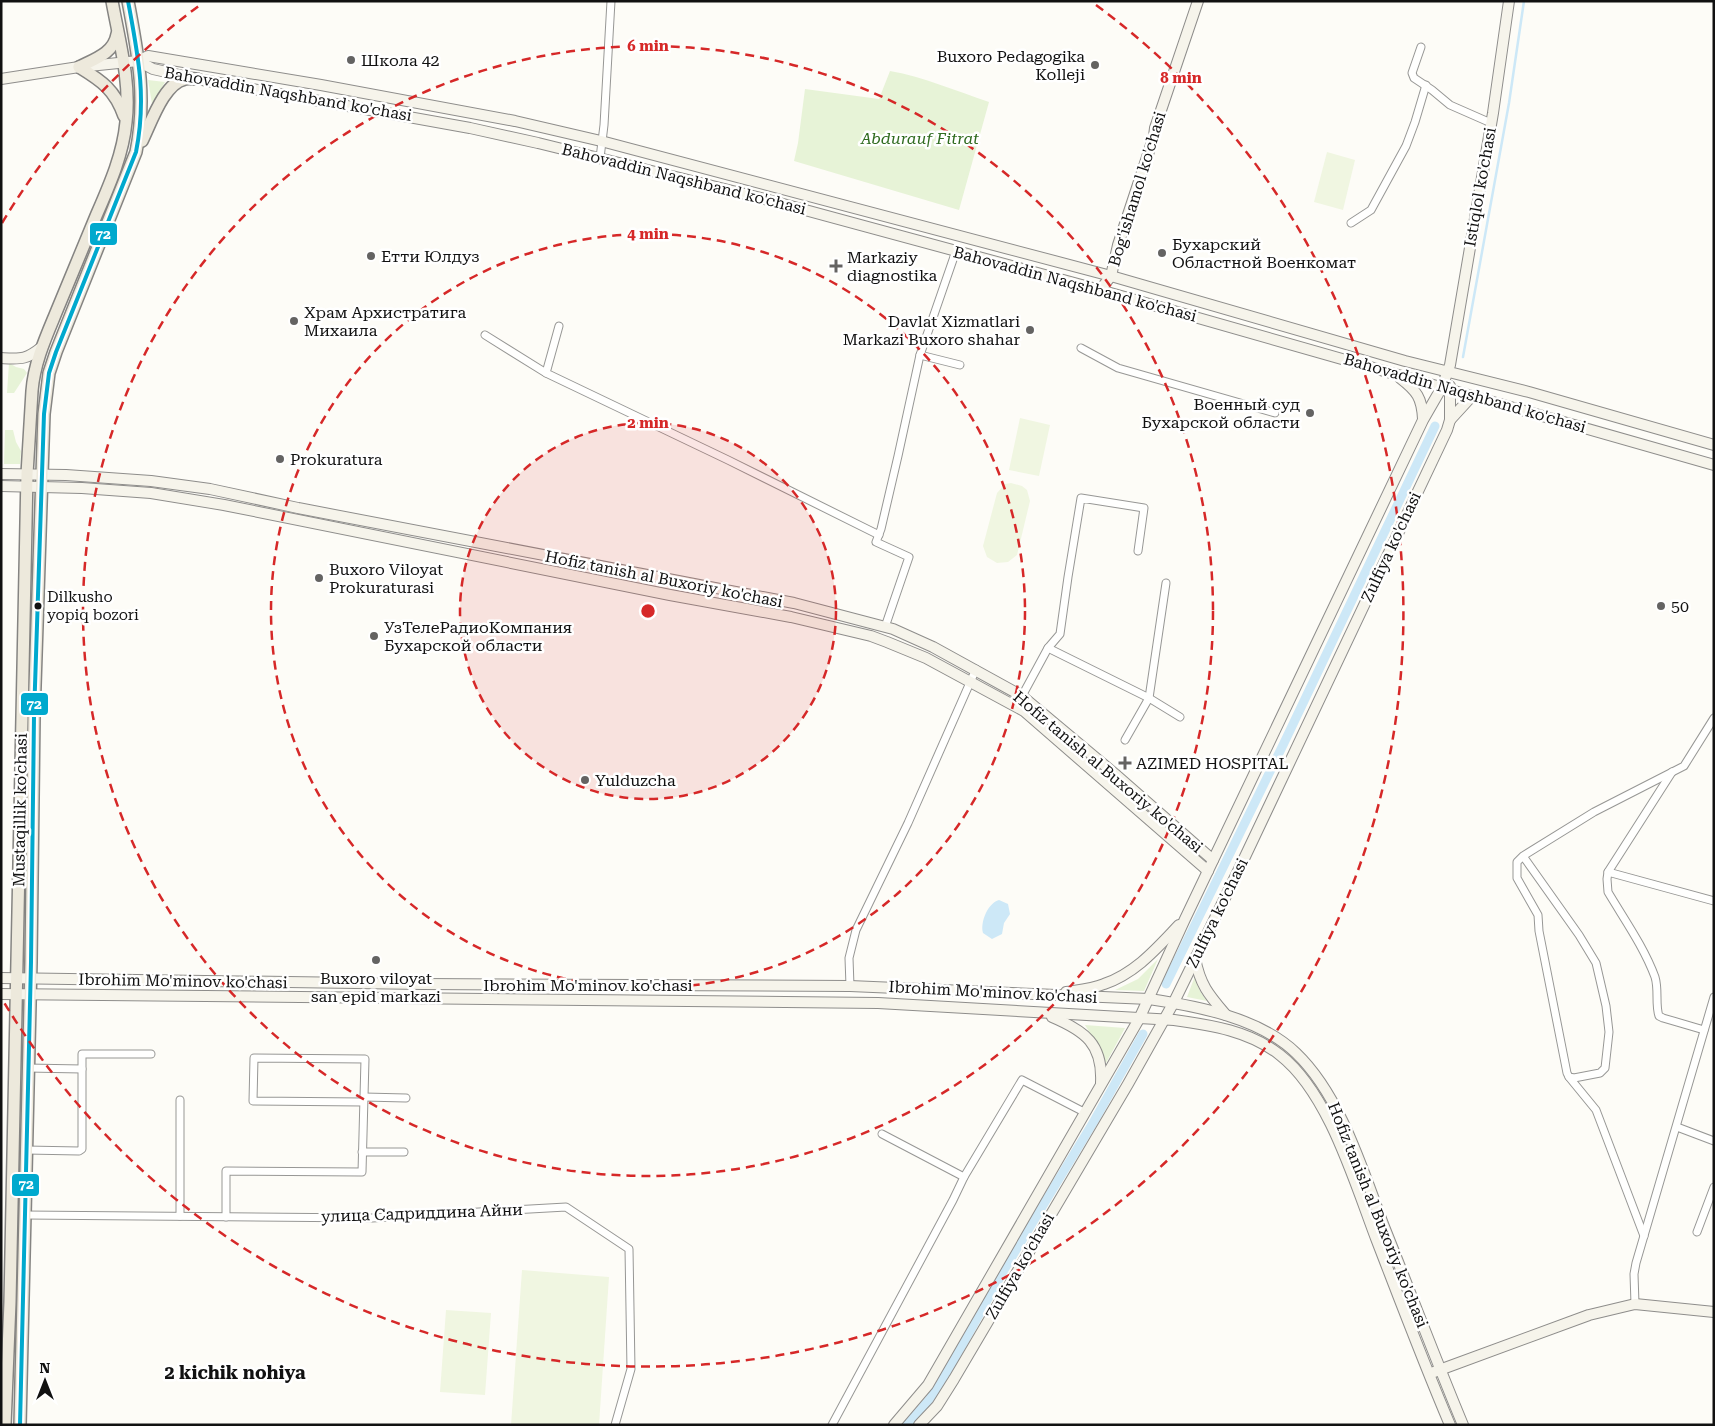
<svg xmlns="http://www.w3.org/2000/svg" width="1715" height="1426" font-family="'Roboto Serif',serif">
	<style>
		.green { fill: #e7f3d7 }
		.pitch { fill: #f0f6e1 }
		.water { fill: #cde8f7 }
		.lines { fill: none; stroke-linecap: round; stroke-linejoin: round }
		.stream { stroke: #cde8f7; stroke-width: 2.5 }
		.canal { stroke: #cde8f7; stroke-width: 9 }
		.street-casing { stroke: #979795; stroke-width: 9 }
		.secondary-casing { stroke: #8e8d8b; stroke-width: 12 }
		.primary-casing { stroke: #858482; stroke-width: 14 }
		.street { stroke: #fffffe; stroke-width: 7 }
		.secondary { stroke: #f6f4eb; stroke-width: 10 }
		.primary { stroke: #ede9dc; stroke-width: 11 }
		.bus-1-casing { stroke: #fff; stroke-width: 8 }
		.bus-1 { stroke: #00a9ce; stroke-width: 4 }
		.ring { fill: none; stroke: #d62828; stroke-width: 2.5; stroke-dasharray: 9 6 }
		.poi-dot { fill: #646362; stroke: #fff; stroke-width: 2 }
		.bus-dot { fill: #111; stroke: #fff; stroke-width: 2 }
		.labels { text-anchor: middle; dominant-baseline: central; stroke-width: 5; stroke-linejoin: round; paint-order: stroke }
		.bus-label { font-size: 15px; fill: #111; stroke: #fff; text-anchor: start }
		.poi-label { font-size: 16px; fill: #111; stroke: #fff; text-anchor: start }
		.street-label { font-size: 16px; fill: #111; stroke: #fff }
		.park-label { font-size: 16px; font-style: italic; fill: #2f6b1f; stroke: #fff }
		.neighbourhood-label { font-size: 18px; font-weight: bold; fill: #111; stroke: #fff }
		.centre { fill: #d62828; stroke: #fff; stroke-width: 2.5 }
		.ring-label { font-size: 15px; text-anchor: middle; font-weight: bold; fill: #d62828; stroke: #fff; stroke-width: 5; stroke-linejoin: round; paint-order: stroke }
		.line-badge { stroke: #fff; stroke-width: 2 }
		.badge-label { font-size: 14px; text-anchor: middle; font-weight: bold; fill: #fff }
	</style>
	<rect width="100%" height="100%" fill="#fdfcf7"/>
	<!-- green -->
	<g class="green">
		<path d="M890 71C924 77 956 91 989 102L959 210 794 161 798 143 805 89 879 99Z"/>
		<path d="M148 80 165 82 152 104Z"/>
		<path d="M9 363 16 367 24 369 27 373 14 393H7Z"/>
		<path d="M5 430H13L16 442 21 451 20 464H4Z"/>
		<path d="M1158 959 1144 991 1115 990 1138 979Z"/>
		<path d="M1195 976 1200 991 1207 1001 1187 997Z"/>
		<path d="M1085 1025 1125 1028 1106 1063 1102 1053Z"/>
	</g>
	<!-- pitch -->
	<g class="pitch">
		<path d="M1327 152 1355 160 1343 210 1314 202Z"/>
		<path d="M1020 418 1050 425 1039 476 1009 470Z"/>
		<path d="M1011 483 1022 486 1027 490 1030 501 1017 555 1008 562 997 563 987 557 983 546 997 493 1005 484Z"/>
		<path d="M522 1270 609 1277 599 1425H511Z"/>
		<path d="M446 1310 491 1313 485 1395 440 1392Z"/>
	</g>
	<!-- water -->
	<path class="water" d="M999 900 1008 904 1010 914 1004 923 1002 934 992 939 983 933C980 922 988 903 999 900Z"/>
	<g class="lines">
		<!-- stream -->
		<path class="stream" d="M1463 357 1509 103 1524 1"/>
		<!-- canal -->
		<g class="canal">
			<path d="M1166 984 1284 743 1435 426"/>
			<path d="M907 1425 930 1399 952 1363 1004 1270 1094 1121 1143 1034"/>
		</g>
		<!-- street casing -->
		<g class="street-casing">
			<g id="street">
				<path d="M1421 47 1412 73 1414 78 1432 90 1450 105 1491 123"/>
				<path d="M600 158 604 125 611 1"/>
				<path d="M1351 223 1371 210 1406 146 1415 122 1426 85"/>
				<path d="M559 326 546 373 728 460 879 535"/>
				<path d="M485 335 546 373"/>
				<path d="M1081 348 1118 368 1275 413"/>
				<path d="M920 355 960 365"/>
				<path d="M885 627 909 557 876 542 881 529 898 456 920 355 956 251"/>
				<path d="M1048 648 1149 698 1180 717"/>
				<path d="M1022 696 1048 648 1060 634 1068 577 1081 498 1144 508 1138 551"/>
				<path d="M1125 740 1149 698 1166 583"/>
				<path d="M1672 772 1608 872 1607 879 1608 892C1624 919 1644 947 1655 977 1659 990 1655 1004 1659 1016L1663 1018 1704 1030"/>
				<path d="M1523 856 1579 935 1596 963 1606 1006 1609 1032 1605 1068 1600 1073 1574 1078 1569 1077 1567 1073 1539 931 1538 915 1517 878V862L1523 856 1594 812 1684 766 1714 718"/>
				<path d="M1608 872 1714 901"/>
				<path d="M850 986 849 958 856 930 908 823 976 669"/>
				<path d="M27 1068 82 1069"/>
				<path d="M1569 1077 1596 1110 1644 1236"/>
				<path d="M364 1097 406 1098"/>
				<path d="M180 1100V1216"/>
				<path d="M1677 1127 1714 1141"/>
				<path d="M882 1134 964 1177"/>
				<path d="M26 1150 79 1151 82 1149V1054H151"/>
				<path d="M362 1152H404"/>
				<path d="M25 1215 372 1218 566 1207 629 1249 631 1369 615 1425"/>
				<path d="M226 1217V1171L362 1172 365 1059 254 1058 253 1101 363 1102"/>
				<path d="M1697 1232 1714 1187"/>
				<path d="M1635 1304 1634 1274 1636 1263 1714 997"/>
				<path d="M832 1425 953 1200 964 1177 1022 1080 1084 1112"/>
			</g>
		</g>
		<!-- secondary casing -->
		<g class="secondary-casing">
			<g id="secondary">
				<path d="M138 61 153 69 197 79 470 128 538 143 761 198 1100 290 1714 465"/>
				<path d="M1 79 79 67 138 61 148 56 321 85 515 121 601 141 1111 276 1405 361 1529 392 1714 445"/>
				<path d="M1100 290 1111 276 1118 245 1154 136 1155 128 1198 1"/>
				<path d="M1 358C21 359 26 360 42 347"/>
				<path d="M1400 378C1417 391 1422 398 1423 419"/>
				<path d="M1450 420 1472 396"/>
				<path d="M1 474 66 475 151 481 210 489 298 508 794 603 893 629 933 647 1022 696 1115 774 1213 860"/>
				<path d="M1 486 82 488 151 493 224 505 670 595 791 617 871 636 887 642 926 658 1024 711 1208 871"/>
				<path d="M1195 958C1200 985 1209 995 1226 1015"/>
				<path d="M1 978 422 984 850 986 1149 999C1197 1006 1260 1018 1296 1053 1340 1095 1362 1168 1383 1224 1410 1291 1435 1358 1463 1425"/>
				<path d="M1066 992C1079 990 1092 989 1104 984 1136 973 1157 948 1179 925"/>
				<path d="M1 994 878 1003 1174 1020C1211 1025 1250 1031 1280 1055 1329 1093 1355 1184 1377 1241 1401 1303 1424 1364 1450 1425"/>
				<path d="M1052 1017C1085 1031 1103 1044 1101 1083"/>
				<path d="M1434 1372 1589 1315 1635 1304 1714 1312"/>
				<path d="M894 1425 928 1385 1139 1019 1185 919 1423 420 1442 387 1450 365 1493 113 1509 1"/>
				<path d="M919 1425 937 1406 954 1379 1128 1084 1174 1002 1242 863 1447 430 1450 420V386"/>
			</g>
		</g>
		<!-- primary casing -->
		<g class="primary-casing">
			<g id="primary">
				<path d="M79 67C102 81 115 90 124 116"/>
				<path d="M79 67C95 59 114 53 117 34"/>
				<path d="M142 141C151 123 164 83 185 79 189 78 194 79 197 79"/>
				<path d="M5 1425 10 1302 27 474 32 391C34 364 45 339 55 315 69 282 82 249 96 216 109 186 123 155 126 122 131 82 119 40 112 1"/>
				<path d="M20 1425 31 962 34 716 44 414 49 373 56 352 136 152C147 97 138 55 128 1"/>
			</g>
		</g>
		<!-- street -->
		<use href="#street" class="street"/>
		<!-- secondary -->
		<use href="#secondary" class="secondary"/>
		<!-- primary -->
		<use href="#primary" class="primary"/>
		<!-- bus-1 casing -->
		<g class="bus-1-casing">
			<path id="bus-1" d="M20 1425 31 962 34 716 44 414 49 373 56 352 136 152C147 97 138 55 128 1"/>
		</g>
		<!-- bus-1 -->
		<use href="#bus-1" class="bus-1"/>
	</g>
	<!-- distance rings -->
	<circle cx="648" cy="611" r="188" fill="#d62828" fill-opacity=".12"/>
	<g class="ring">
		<circle cx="648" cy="611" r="188"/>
		<circle cx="648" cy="611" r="377"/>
		<circle cx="648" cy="611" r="565"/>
		<path d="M2 223A754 754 0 0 1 200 5M1096 5A754 754 0 1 1 2 999"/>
	</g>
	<!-- markers -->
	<g class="poi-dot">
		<circle cx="351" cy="60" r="5"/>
		<circle cx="1095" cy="65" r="5"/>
		<circle cx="1162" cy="253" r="5"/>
		<circle cx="371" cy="256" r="5"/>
		<path d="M833.5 258.5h5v5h5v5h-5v5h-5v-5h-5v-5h5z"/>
		<circle cx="294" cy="321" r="5"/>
		<circle cx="1030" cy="330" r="5"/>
		<circle cx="1310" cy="413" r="5"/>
		<circle cx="280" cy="459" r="5"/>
		<circle cx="319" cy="578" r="5"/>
		<circle cx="1661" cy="606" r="5"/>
		<circle cx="374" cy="636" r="5"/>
		<path d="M1122.5 755.5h5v5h5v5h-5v5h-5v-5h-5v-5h5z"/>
		<circle cx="585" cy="780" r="5"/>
		<circle cx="376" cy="960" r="5"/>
	</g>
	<circle class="bus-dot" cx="38" cy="606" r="4.5"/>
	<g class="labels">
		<!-- bus labels -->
		<g class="bus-label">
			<text x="47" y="597">Dilkusho<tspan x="47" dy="18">yopiq bozori</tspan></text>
		</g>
		<!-- poi labels -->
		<g class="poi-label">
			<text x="1085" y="56" text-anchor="end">Buxoro Pedagogika<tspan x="1085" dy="18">Kolleji</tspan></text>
			<text x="361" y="60">Школа 42</text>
			<text x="1172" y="244">Бухарский<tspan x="1172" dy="18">Областной Военкомат</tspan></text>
			<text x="381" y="256">Етти Юлдуз</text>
			<text x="847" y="257">Markaziy<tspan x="847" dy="18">diagnostika</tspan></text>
			<text x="304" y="312">Храм Архистратига<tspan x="304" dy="18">Михаила</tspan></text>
			<text x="1020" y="321" text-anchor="end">Davlat Xizmatlari<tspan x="1020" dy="18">Markazi Buxoro shahar</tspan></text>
			<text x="1300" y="404" text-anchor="end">Военный суд<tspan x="1300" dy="18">Бухарской области</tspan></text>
			<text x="290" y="459">Prokuratura</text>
			<text x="329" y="569">Buxoro Viloyat<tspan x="329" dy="18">Prokuraturasi</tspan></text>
			<text x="1671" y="606">50</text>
			<text x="384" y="627">УзТелеРадиоКомпания<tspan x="384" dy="18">Бухарской области</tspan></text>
			<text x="1136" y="763">AZIMED HOSPITAL</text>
			<text x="595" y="780">Yulduzcha</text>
			<text x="376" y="978" text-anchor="middle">Buxoro viloyat<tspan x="376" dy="18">san epid markazi</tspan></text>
		</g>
		<!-- street labels -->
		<g class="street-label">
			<text transform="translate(288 94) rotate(10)">Bahovaddin Naqshband ko'chasi</text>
			<text transform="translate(684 179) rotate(14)">Bahovaddin Naqshband ko'chasi</text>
			<text transform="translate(1480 187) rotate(-80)">Istiqlol ko'chasi</text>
			<text transform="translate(1137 189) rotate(-73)">Bog'ishamol ko'chasi</text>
			<text transform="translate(1075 284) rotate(15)">Bahovaddin Naqshband ko'chasi</text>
			<text transform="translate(1465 393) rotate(16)">Bahovaddin Naqshband ko'chasi</text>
			<text transform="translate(1391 547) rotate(-65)">Zulfiya ko'chasi</text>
			<text transform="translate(664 579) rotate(11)">Hofiz tanish al Buxoriy ko'chasi</text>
			<text transform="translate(1108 772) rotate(40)">Hofiz tanish al Buxoriy ko'chasi</text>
			<text transform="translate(20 810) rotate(-89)">Mustaqillik ko'chasi</text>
			<text transform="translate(1217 913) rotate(-64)">Zulfiya ko'chasi</text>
			<text transform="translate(183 981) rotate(1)">Ibrohim Mo'minov ko'chasi</text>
			<text x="588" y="985">Ibrohim Mo'minov ko'chasi</text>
			<text transform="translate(993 992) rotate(3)">Ibrohim Mo'minov ko'chasi</text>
			<text transform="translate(422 1213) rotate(-2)">улица Садриддина Айни</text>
			<text transform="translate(1378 1215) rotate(68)">Hofiz tanish al Buxoriy ko'chasi</text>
			<text transform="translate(1020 1266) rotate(-60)">Zulfiya ko'chasi</text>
		</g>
		<!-- park labels -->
		<g class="park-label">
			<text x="920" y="138">Abdurauf Fitrat</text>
		</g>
		<!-- neighbourhood labels -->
		<g class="neighbourhood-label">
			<text x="235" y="1372">2 kichik nohiya</text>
		</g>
	</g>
	<circle cx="648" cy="611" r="8" class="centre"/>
	<g class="ring-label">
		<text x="648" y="51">6 min</text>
		<text x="1181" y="83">8 min</text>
		<text x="648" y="239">4 min</text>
		<text x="648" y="428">2 min</text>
	</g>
	<g class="line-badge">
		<rect x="89" y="222" width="29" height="24" rx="5" fill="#00a9ce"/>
		<rect x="20" y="692" width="29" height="24" rx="5" fill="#00a9ce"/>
		<rect x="11" y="1173" width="29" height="24" rx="5" fill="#00a9ce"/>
	</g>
	<g class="badge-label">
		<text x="103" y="239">72</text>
		<text x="34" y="709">72</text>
		<text x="26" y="1189">72</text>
	</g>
	<!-- border -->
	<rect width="1715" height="1426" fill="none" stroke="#111111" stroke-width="5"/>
	<!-- north arrow -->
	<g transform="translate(45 1381)" stroke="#ffffff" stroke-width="4" paint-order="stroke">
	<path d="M0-4L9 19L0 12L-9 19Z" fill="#111111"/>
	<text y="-8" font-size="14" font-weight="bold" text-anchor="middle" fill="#111111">N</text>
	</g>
</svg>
